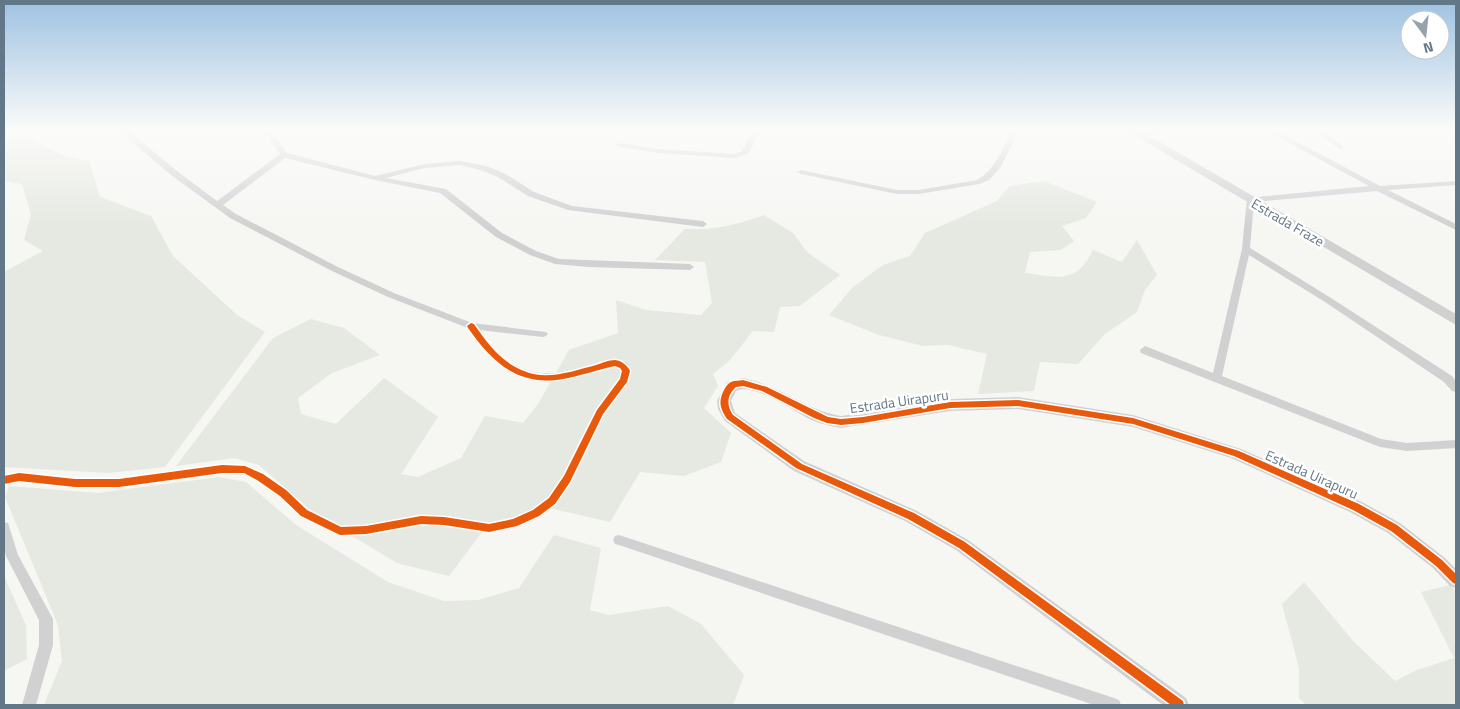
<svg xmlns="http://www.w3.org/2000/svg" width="1460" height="709" font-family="'Titillium Web',sans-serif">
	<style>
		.green { fill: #e5e9e1 }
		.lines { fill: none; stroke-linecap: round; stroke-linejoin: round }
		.service { stroke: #d1d1d2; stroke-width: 4.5 }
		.minor { fill: #d1d1d2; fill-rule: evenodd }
		.tertiary { fill: #d1d1d2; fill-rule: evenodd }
		.cycleway-casing { stroke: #fff; stroke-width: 3 }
		.cycleway { fill: #e8590c; fill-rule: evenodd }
		.labels { text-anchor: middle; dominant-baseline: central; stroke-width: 5; stroke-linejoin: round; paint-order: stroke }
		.street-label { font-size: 14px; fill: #627787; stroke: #fff }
	</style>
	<rect width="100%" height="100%" fill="#f6f6f3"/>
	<!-- green -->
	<g class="green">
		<path d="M27 136 61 155 89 161 100 197 151 216 173 256 237 315 265 332 165 467 108 473 4 467V272L43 251 24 240 31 215 22 184 4 181V142Z"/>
		<path d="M1044 181 1097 202 1086 218 1062 226 1074 241 1061 250 1030 252 1025 273C1059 277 1076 285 1093 250L1122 262 1137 240 1157 275 1145 290 1137 312 1105 334 1078 364 1040 362 1034 391 978 394 987 354 948 345 923 346 879 335 829 315 853 287 883 265 910 256 925 233 997 201 1009 186Z"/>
		<path d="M764 215 793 233 808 253 840 275 800 306 780 307 774 332 753 331 730 360 713 374 718 386 704 408 731 433 721 462 684 476 640 472 610 522 549 508 486 527 449 576 397 563 314 513 259 465 235 458 176 466 273 338 311 319 344 328 380 355 332 373 298 398 301 414 336 424 384 378 438 417 401 474 418 477 461 458 485 416 523 423 538 404 569 350 618 333 616 300 646 310 701 315 712 303 705 262 655 260 685 229C716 230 736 225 764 215Z"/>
		<path d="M219 477 246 482 296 525 388 582 444 601 478 600 519 588 554 535 601 548 590 610 609 615 668 606 701 624 744 675 733 705H44L62 661 58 625 5 497 9 486 98 493Z"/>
		<path d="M4 576 26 625 27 659 4 671Z"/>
		<path d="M1304 582 1353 641 1395 681 1417 670 1454 658 1421 592 1450 585 1456 592V705H1306L1299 698V668L1282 604Z"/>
	</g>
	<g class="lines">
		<!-- service -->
		<path class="service" d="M1315 129 1341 147"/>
		<!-- minor -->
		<g class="minor">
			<path d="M117 129H126L177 171 217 201 280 154 262 129H270L287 153 375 176 425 164 460 161 486 166 504 173 534 192 572 206 703 221 707 224 703 227 568 210 528 196 498 177 481 170 460 165 425 168 386 178 446 189 502 233 536 251 559 259 690 264 694 267 690 270 589 267 555 264 530 255 496 237 440 193 375 180 285 158 223 205 236 214 338 267 394 293 472 323 546 332 548 334 546 336 543 337 479 330C510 373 536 381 586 367 602 362 610 357 627 363L631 371 628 383 604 414 571 482 556 505 540 517 518 527 489 533 444 526 421 525 366 535 340 536 300 517 279 496 256 480 244 475 222 474 119 488H75L19 482 4 485V475L19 472 75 478H119L222 464 245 465 264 474 287 490 308 509 341 526 366 525 421 515 444 516 489 523 513 518 532 509 548 497 563 476 596 409 619 379 621 371 615 367 564 380 547 382 534 381 509 372 490 357 468 328 388 297 332 271 230 218 171 175Z"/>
			<path d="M649 129H670C665 133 654 133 649 129Z"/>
			<path d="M753 129H761L749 153 735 158 658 153 620 147 616 145 620 143 658 149 735 154 742 151Z"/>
			<path d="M894 129H908L915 132 911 134Z"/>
			<path d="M1012 129H1020L1000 168 989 180 979 184 919 194H897L801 174 797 172 801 170 897 190H919L977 180C996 169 1003 148 1012 129Z"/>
			<path d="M1157 129H1188L1184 131 1137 135 1133 133 1137 131Z"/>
			<path d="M1263 129H1273L1380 186 1456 181V185L1388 190 1456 224V230L1377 191 1254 202 1250 248 1331 298 1452 376 1456 381V392L1452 391 1444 382 1325 302 1249 255 1222 376 1381 439 1407 443 1456 440V448L1407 451 1380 447 1141 353 1140 350 1145 346 1213 373 1242 249 1247 198 1369 186Z"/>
			<path d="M4 522 8 523 18 555 53 619V645L36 705H22L39 645V620L6 556 4 548Z"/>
			<path d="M619 535 1114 698 1119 700 1121 705H1094L619 545 615 544 613 540 615 536Z"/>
		</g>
		<!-- tertiary -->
		<g class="tertiary">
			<path d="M1112 129 1141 131 1456 314V325L1134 135 1113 131Z"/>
			<path d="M743 378C779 385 807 411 841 416L950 399 1018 397 1133 415 1241 449 1362 502 1400 523 1445 558 1456 569V588L1450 586 1433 568 1388 533 1350 512 1231 458 1133 427 1018 409 950 411 841 428C830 426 821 424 811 420 794 411 753 382 736 391L731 401 735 413 804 461 917 511 968 540 1186 698 1189 705H1163L956 550 905 521 794 471 725 421 718 409 717 401 727 382Z"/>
		</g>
		<!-- cycleway casing -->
		<g class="cycleway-casing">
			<g id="cycleway">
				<path d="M471 323 474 324C487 343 502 363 524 371 547 381 573 371 596 365 602 363 609 360 615 360 622 361 627 365 630 371L627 382 603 414 570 482 555 504 539 516 517 526 489 532 444 525 421 524 366 534 340 535 301 516 280 496 257 480 244 473H222L119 487H75L19 481 4 484V476L19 473 75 479H119L222 465 245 466 263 474 286 490 307 510 341 527 366 526 421 516 444 517 489 524 513 519 533 510 549 498 564 476 597 410 620 379 622 371 620 368 615 366C597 370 580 376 563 379 518 387 492 362 468 328L467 326Z"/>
				<path d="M743 380 767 387 828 417 841 419 863 417 950 402 1018 400 1133 418 1239 451 1359 504 1397 525 1442 560 1456 574V584L1453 583 1436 566 1391 531 1353 510 1234 456 1133 424 1018 406 950 408 863 423 841 425 827 423 814 418 762 391 743 386 736 387C727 395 726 405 733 415L802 464 914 513 965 542 1183 701 1184 705H1171L959 548 908 519 796 468 727 419C721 410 718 403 723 392 725 388 727 384 731 382 735 380 739 381 743 380Z"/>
			</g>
		</g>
		<!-- cycleway -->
		<use href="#cycleway" class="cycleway"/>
	</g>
	<!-- sky -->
	<linearGradient id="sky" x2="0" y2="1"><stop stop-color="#9ec2e2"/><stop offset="0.57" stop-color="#fbfbfa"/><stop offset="1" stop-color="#fbfbfa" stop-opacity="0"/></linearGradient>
	<rect width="1460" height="228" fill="url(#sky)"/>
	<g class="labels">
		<!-- street labels -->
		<g class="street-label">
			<text transform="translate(1288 222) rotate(30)">Estrada Fraze</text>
			<text transform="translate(899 401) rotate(-8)">Estrada Uirapuru</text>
			<text transform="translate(1312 474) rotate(24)">Estrada Uirapuru</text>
		</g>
	</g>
	<!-- border -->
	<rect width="1460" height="709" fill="none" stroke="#627787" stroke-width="10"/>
	<!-- north arrow -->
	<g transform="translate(1425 35) rotate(165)"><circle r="24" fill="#ffffff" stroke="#c0c9cf"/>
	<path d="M0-4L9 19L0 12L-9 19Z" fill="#96a3ad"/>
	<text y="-8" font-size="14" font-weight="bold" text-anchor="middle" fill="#627787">N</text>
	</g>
</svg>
